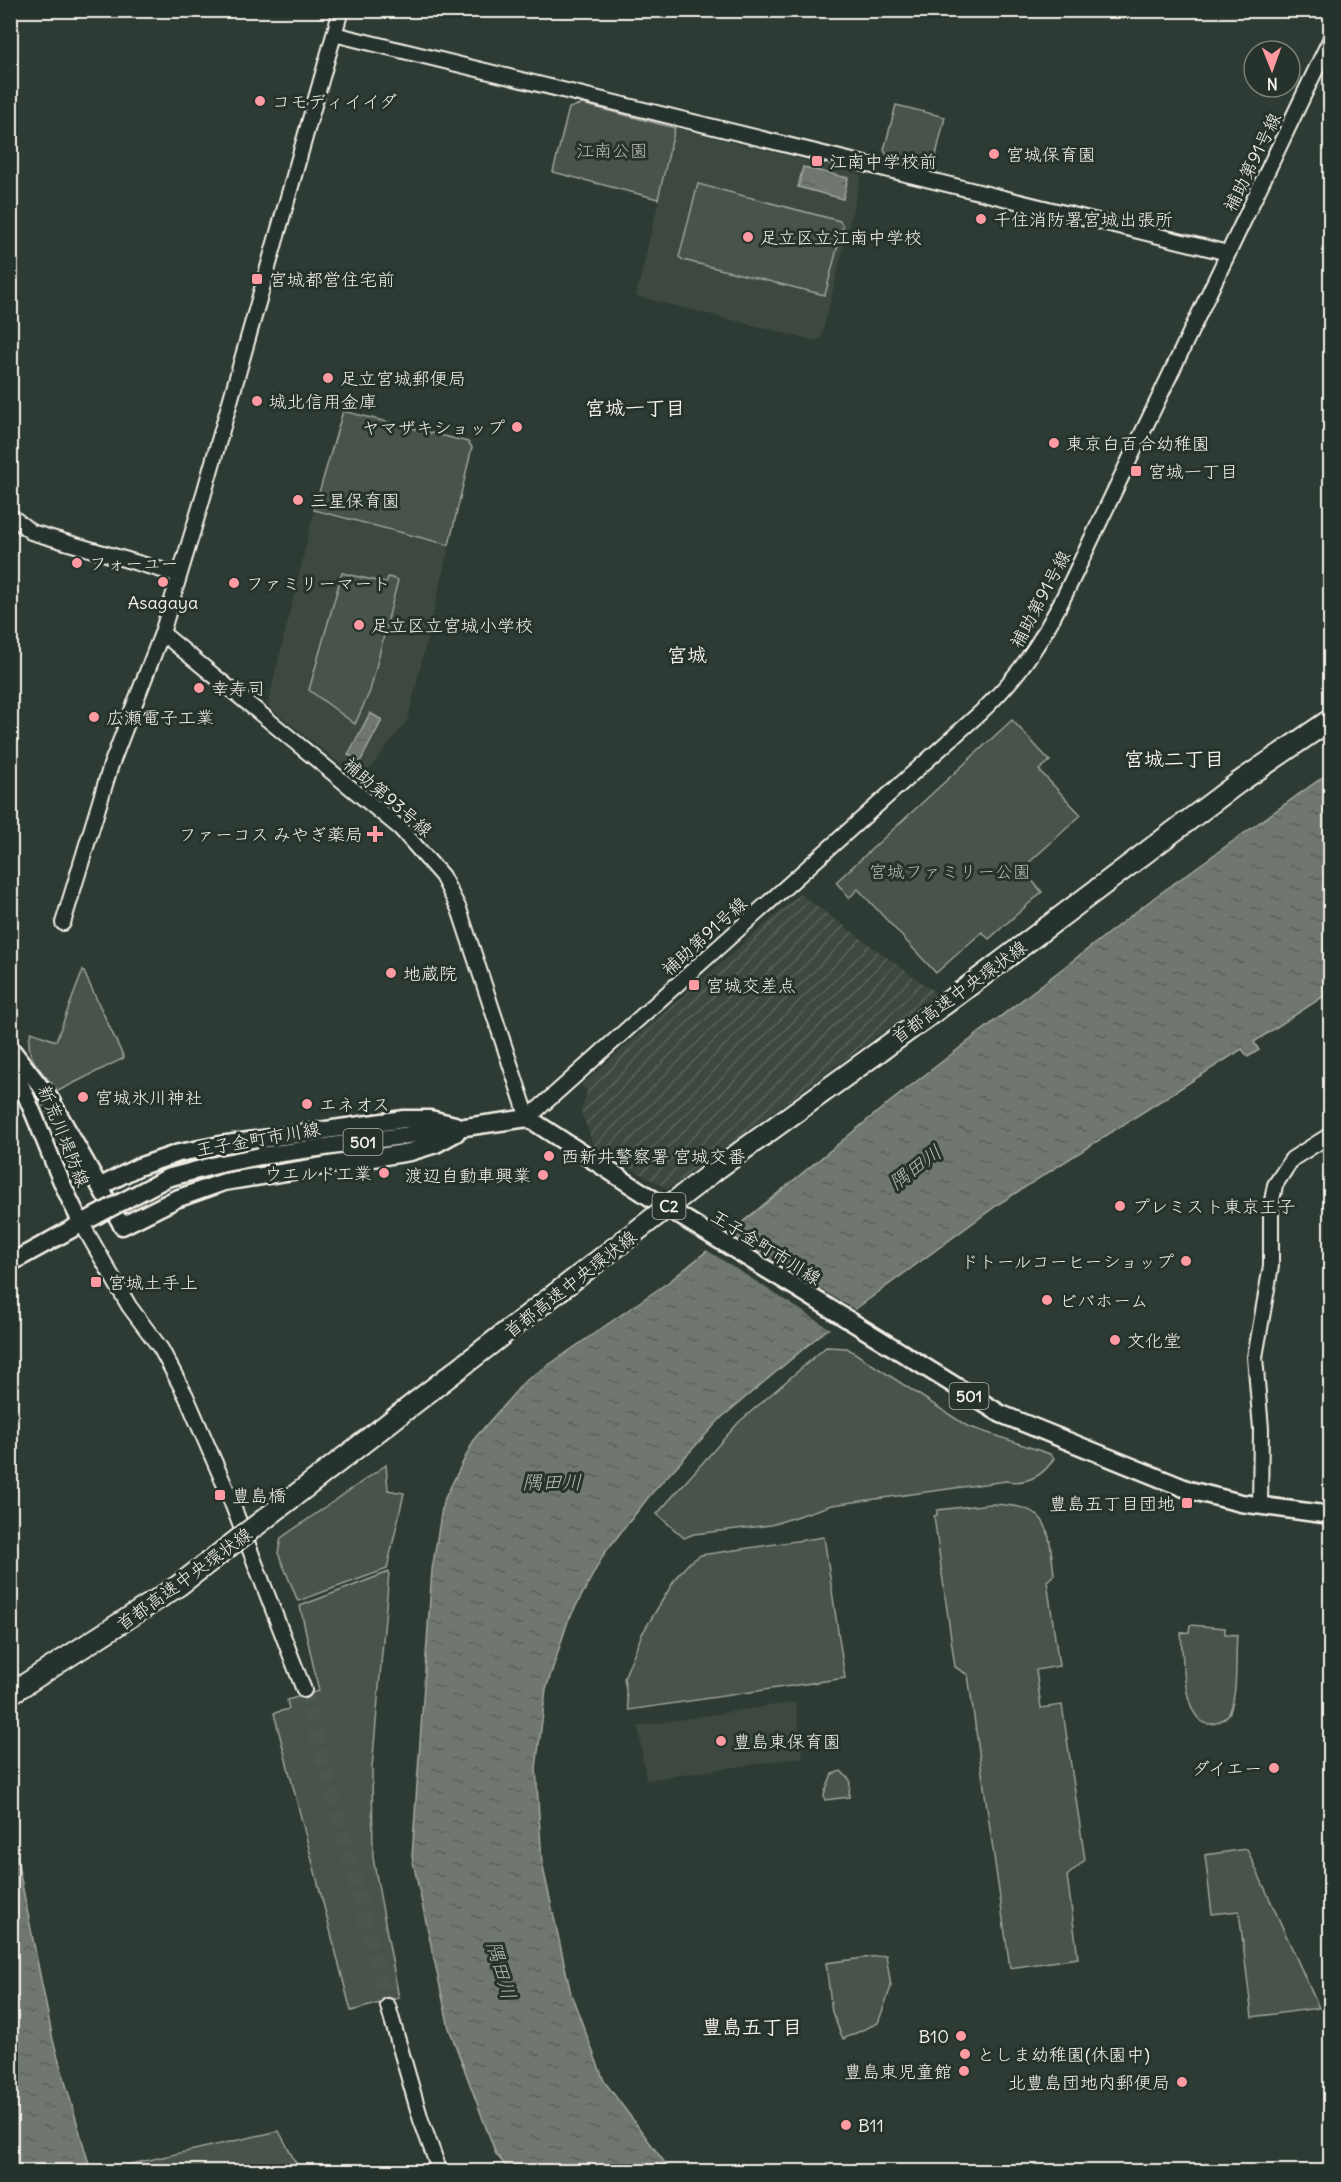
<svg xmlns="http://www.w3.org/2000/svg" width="1341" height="2182" font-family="Delius,'Klee One',sans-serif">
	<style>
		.built { fill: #3c4841 }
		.industrial { fill: url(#industrial-furrows) }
		.park { fill: #48524c; stroke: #9ea29a; stroke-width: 1.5 }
		.water { fill: url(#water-ripples); stroke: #a4a8a0; stroke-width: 1.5 }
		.pier { fill: #2e3b34 }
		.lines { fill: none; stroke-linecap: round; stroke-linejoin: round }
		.tertiary-tunnel { stroke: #4c564f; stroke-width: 14; stroke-dasharray: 14 7; stroke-linecap: butt }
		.tertiary-casing { stroke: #f4f1e8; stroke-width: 18 }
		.secondary-casing { stroke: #f4f1e8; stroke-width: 20 }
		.primary-casing { stroke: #f4f1e8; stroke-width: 21 }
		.tertiary { stroke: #26332d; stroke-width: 14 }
		.secondary { stroke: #26332d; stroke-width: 15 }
		.primary { stroke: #26332d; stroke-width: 16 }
		.primary-bridge-casing { stroke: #f4f1e8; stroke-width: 21; stroke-linecap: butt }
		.motorway-bridge-casing { stroke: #f4f1e8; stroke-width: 24; stroke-linecap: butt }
		.primary-bridge { stroke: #26332d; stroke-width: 16 }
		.motorway-bridge { stroke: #26332d; stroke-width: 20 }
		.poi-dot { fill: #ff9aa2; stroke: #26332d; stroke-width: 2 }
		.labels { text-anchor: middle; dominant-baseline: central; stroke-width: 6; stroke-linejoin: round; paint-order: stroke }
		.shield { fill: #26332d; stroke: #b6b8b0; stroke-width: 1.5 }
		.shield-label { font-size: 16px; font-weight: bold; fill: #f4f1e8 }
		.poi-label { font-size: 18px; fill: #f4f1e8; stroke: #26332d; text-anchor: start }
		.park-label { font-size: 18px; fill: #b8b9b1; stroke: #26332d }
		.street-label { font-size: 18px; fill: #f4f1e8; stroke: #26332d }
		.neighbourhood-label { font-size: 20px; font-weight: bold; fill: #f4f1e8; stroke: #26332d }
		.water-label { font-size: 20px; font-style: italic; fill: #b8bab2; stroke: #26332d }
	</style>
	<defs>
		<pattern id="industrial-furrows" width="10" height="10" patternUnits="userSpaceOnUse" patternTransform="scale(1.5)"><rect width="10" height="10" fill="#3c4841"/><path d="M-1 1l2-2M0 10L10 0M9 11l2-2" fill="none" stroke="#59635c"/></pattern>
		<pattern id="water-ripples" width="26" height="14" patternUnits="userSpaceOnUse" patternTransform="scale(1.5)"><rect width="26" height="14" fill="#6f7770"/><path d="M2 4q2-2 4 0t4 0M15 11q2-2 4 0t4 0" fill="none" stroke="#5c605b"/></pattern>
	</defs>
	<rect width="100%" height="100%" fill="#2e3b34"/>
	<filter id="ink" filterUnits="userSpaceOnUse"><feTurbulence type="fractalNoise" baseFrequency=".0167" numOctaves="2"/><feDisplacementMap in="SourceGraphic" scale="12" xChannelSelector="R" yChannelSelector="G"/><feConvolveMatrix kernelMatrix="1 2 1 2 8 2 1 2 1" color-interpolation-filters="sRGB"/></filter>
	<g filter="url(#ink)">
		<!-- built -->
		<g class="built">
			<path d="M676 128 857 173 861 177 821 338 816 341 636 296Z"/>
			<path d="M314 512 449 546 408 719 361 780 269 707 268 703Z"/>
			<path d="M795 1702 803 1757 646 1780 638 1726Z"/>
		</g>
		<!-- industrial -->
		<path class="industrial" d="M800 894 936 993 668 1189 595 1149 581 1111 587 1091 581 1085Z"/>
		<!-- park -->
		<g class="park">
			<path d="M582 104 675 128 658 199 553 172 569 108Z"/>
			<path d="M896 105 945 117 933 168 889 159 884 150Z"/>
			<path d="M698 184 840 221 843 226 825 295 683 260 679 257Z"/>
			<path d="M343 411 468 442 472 447 449 545 314 510Z"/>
			<path d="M342 573 386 583 388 577 398 580 370 691 355 724 309 690Z"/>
			<path d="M1012 720 1050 761 1039 770 1081 815 1022 869 1042 892 989 939 982 932 936 973 858 889 849 898 836 882Z"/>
			<path d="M83 970 124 1058 58 1091C43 1072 22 1057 31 1032L56 1041Z"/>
			<path d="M826 1347 847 1348 967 1426 1050 1454 1054 1458C1043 1477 1027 1484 1006 1481L832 1505 771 1525 694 1534 684 1538 657 1514 739 1422Z"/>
			<path d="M386 1465 388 1490 404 1493 387 1569 298 1601 278 1553 281 1538Z"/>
			<path d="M991 1504C1050 1506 1048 1523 1054 1575L1047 1581 1059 1666 1036 1670 1041 1708 1062 1705 1085 1860 1067 1876 1078 1958 1010 1968 968 1675 955 1667 934 1516 937 1515V1510Z"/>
			<path d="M824 1537 845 1678 629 1710 624 1678 642 1634 677 1576 689 1563 701 1555Z"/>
			<path d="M389 1572 372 1768 373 1858 399 1998 351 2011 274 1713 289 1709 287 1700 319 1691 300 1606Z"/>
			<path d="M1190 1625 1225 1628V1634L1237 1635C1235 1658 1238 1686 1231 1709 1230 1714 1224 1719 1219 1722 1182 1738 1183 1654 1181 1633L1189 1632Z"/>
			<path d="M841 1771 850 1780 849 1797 825 1800 824 1794 832 1774Z"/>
			<path d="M1247 1849 1319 2008 1252 2017 1239 1911 1212 1914 1205 1855Z"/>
			<path d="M886 1955 891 1987 878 2023 843 2039 832 2012 826 1963Z"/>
			<path d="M279 2131 300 2171 123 2172 122 2166Z"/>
		</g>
		<!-- water -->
		<g class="water">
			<path d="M803 167 848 178 843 199 798 187Z"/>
			<path d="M370 713 382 720 360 762 348 755Z"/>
			<path d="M1330 772V992L1254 1042 1259 1050 1248 1057 1242 1049 1000 1203 820 1335 721 1418 651 1494 604 1554 568 1621 546 1689 536 1768 542 1863 571 1994 604 2081 671 2171H510L496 2154 449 2028 412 1857 432 1570 443 1502 475 1438 524 1382 670 1281 886 1105 1155 897Z"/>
			<path d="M10 1824 53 2040 91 2171H11Z"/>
		</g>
		<!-- pier -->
		<path class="pier" d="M726 1232 857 1311 832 1330 705 1249Z"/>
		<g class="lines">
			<!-- tertiary-tunnel -->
			<path class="tertiary-tunnel" d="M304 1690 388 2006"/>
			<!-- tertiary casing -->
			<g class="tertiary-casing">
				<g id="tertiary">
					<path d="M334 34 1228 253"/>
					<path d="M10 515 31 532 179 575"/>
					<path d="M162 633 400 828 442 876 459 909 528 1118 980 713C1023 673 1046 634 1071 582L1330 40"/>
					<path d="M63 923 111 765 162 633 201 504 341 10"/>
					<path d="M82 1224 129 1306 161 1349 186 1396 228 1493 304 1690"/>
					<path d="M1260 1506 1261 1429 1255 1357 1271 1266V1206L1275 1185 1292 1159 1330 1135"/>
					<path d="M388 2006 421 2120 440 2172"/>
				</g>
			</g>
			<!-- secondary casing -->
			<g class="secondary-casing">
				<g id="secondary">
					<path d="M10 1047 51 1100 122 1226"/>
					<path d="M10 1063C38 1115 53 1172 82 1224"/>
				</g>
			</g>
			<!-- primary casing -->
			<g class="primary-casing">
				<g id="primary">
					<path d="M261 1156 528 1118 651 1198 1001 1414 1189 1490 1241 1503 1330 1515"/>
					<path d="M101 1186 138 1167 179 1153 220 1145 404 1119H430L455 1125"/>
					<path d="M122 1226 176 1199 224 1182 410 1152 436 1144 456 1133"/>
					<path d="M10 1263 97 1215"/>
				</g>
			</g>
			<!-- tertiary -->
			<use href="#tertiary" class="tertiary"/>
			<!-- secondary -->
			<use href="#secondary" class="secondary"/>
			<!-- primary -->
			<use href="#primary" class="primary"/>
			<!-- primary-bridge casing -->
			<g class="primary-bridge-casing">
				<path id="primary-bridge" d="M97 1215 167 1178 220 1164 261 1156"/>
			</g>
			<!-- motorway-bridge casing -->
			<g class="motorway-bridge-casing">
				<path id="motorway-bridge" d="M10 1694 178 1586 714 1171 949 1001 1238 783 1330 720"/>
			</g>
			<!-- primary-bridge -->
			<use href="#primary-bridge" class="primary-bridge"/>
			<!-- motorway-bridge -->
			<use href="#motorway-bridge" class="motorway-bridge"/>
		</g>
	</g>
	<!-- markers -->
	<g class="poi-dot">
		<circle cx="260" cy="101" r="6"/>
		<circle cx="994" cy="154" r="6"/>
		<rect x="811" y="155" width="12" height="12" rx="3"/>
		<circle cx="981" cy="219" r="6"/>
		<circle cx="748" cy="237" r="6"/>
		<rect x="251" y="273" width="12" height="12" rx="3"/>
		<circle cx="328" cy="378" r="6"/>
		<circle cx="257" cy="401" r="6"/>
		<circle cx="517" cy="427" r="6"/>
		<circle cx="1054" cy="443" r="6"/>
		<rect x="1130" y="465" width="12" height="12" rx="3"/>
		<circle cx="298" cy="500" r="6"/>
		<circle cx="77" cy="563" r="6"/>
		<circle cx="163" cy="582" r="6"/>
		<circle cx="234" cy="583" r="6"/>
		<circle cx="359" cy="625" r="6"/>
		<circle cx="199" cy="688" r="6"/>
		<circle cx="94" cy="717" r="6"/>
		<path d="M372 825h6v6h6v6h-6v6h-6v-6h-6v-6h6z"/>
		<circle cx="391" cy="973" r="6"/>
		<rect x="688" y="979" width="12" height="12" rx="3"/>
		<circle cx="83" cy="1097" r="6"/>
		<circle cx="307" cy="1104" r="6"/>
		<circle cx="549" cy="1156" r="6"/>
		<circle cx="384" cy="1173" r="6"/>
		<circle cx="543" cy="1175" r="6"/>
		<circle cx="1120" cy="1206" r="6"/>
		<circle cx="1186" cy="1261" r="6"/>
		<rect x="90" y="1276" width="12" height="12" rx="3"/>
		<circle cx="1047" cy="1300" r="6"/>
		<circle cx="1115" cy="1340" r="6"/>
		<rect x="214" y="1489" width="12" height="12" rx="3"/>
		<rect x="1181" y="1497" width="12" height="12" rx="3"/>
		<circle cx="721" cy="1741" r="6"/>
		<circle cx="1274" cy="1768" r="6"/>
		<circle cx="961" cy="2036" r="6"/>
		<circle cx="965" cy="2054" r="6"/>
		<circle cx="964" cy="2071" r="6"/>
		<circle cx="1182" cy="2082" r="6"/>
		<circle cx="846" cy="2125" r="6"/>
	</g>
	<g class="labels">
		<!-- shield labels -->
		<g class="shield">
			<rect x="343.5" y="1129" width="39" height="26" rx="4.5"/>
			<rect x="652.5" y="1193" width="33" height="26" rx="4.5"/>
			<rect x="949.5" y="1383" width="39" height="26" rx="4.5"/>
		</g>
		<g class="shield-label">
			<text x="363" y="1142">501</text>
			<text x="669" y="1206">C2</text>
			<text x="969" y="1396">501</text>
		</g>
		<!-- poi labels -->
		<g class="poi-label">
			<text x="272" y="101">コモディイイダ</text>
			<text x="1006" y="154">宮城保育園</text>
			<text x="829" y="161">江南中学校前</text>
			<text x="993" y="219">千住消防署宮城出張所</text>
			<text x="760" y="237">足立区立江南中学校</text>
			<text x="269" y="279">宮城都営住宅前</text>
			<text x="340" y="378">足立宮城郵便局</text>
			<text x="269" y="401">城北信用金庫</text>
			<text x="505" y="427" text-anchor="end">ヤマザキショップ</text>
			<text x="1066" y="443">東京白百合幼稚園</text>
			<text x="1148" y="471">宮城一丁目</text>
			<text x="310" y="500">三星保育園</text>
			<text x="89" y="563">フォーユー</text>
			<text x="246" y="583">ファミリーマート</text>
			<text x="163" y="602" text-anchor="middle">Asagaya</text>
			<text x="371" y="625">足立区立宮城小学校</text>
			<text x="211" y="688">幸寿司</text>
			<text x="106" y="717">広瀬電子工業</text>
			<text x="363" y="834" text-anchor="end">ファーコス みやぎ薬局</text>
			<text x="403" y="973">地蔵院</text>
			<text x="706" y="985">宮城交差点</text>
			<text x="95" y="1097">宮城氷川神社</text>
			<text x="319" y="1104">エネオス</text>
			<text x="561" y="1156">西新井警察署 宮城交番</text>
			<text x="372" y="1173" text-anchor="end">ウエルド工業</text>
			<text x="531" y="1175" text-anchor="end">渡辺自動車興業</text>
			<text x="1132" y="1206">プレミスト東京王子</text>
			<text x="1174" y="1261" text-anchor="end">ドトールコーヒーショップ</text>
			<text x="108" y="1282">宮城土手上</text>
			<text x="1059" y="1300">ビバホーム</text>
			<text x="1127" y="1340">文化堂</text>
			<text x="232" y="1495">豊島橋</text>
			<text x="1175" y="1503" text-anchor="end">豊島五丁目団地</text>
			<text x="733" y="1741">豊島東保育園</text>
			<text x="1262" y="1768" text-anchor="end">ダイエー</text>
			<text x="949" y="2036" text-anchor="end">B10</text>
			<text x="977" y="2054">としま幼稚園(休園中)</text>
			<text x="952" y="2071" text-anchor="end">豊島東児童館</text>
			<text x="1170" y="2082" text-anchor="end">北豊島団地内郵便局</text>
			<text x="858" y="2125">B11</text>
		</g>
		<!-- park labels -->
		<g class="park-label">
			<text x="612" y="150">江南公園</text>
			<text x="950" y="871">宮城ファミリー公園</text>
		</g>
		<!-- street labels -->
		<g class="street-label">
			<text transform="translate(1252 162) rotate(-64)">補助第91号線</text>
			<text transform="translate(1040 599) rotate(-62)">補助第91号線</text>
			<text transform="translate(388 797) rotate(41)">補助第93号線</text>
			<text transform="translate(704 936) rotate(-42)">補助第91号線</text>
			<text transform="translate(959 992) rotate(-36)">首都高速中央環状線</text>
			<text transform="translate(64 1136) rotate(68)">新荒川堤防線</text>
			<text transform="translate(258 1139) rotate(-10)">王子金町市川線</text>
			<text transform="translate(766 1247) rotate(32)">王子金町市川線</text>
			<text transform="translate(570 1284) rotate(-38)">首都高速中央環状線</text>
			<text transform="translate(184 1579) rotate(-36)">首都高速中央環状線</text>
		</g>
		<!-- neighbourhood labels -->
		<g class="neighbourhood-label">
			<text x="635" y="407">宮城一丁目</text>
			<text x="687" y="654">宮城</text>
			<text x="1174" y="758">宮城二丁目</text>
			<text x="752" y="2026">豊島五丁目</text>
		</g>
		<!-- water labels -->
		<g class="water-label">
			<text transform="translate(915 1167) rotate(-37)">隅田川</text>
			<text x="552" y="1481">隅田川</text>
			<text transform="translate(502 1970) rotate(74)">隅田川</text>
		</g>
	</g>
	<!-- margin -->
	<rect width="1341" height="2182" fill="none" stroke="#26332d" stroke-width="36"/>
	<rect x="18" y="18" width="1305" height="2146" fill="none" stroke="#f4f1e8" stroke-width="2" filter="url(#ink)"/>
	<!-- north arrow -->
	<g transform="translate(1272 69) rotate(179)"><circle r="28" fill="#26332d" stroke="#787f78" stroke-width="1.5"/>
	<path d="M0-4.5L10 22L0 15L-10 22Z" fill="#ff9aa2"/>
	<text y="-9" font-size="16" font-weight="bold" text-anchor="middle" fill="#f4f1e8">N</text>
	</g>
</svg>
